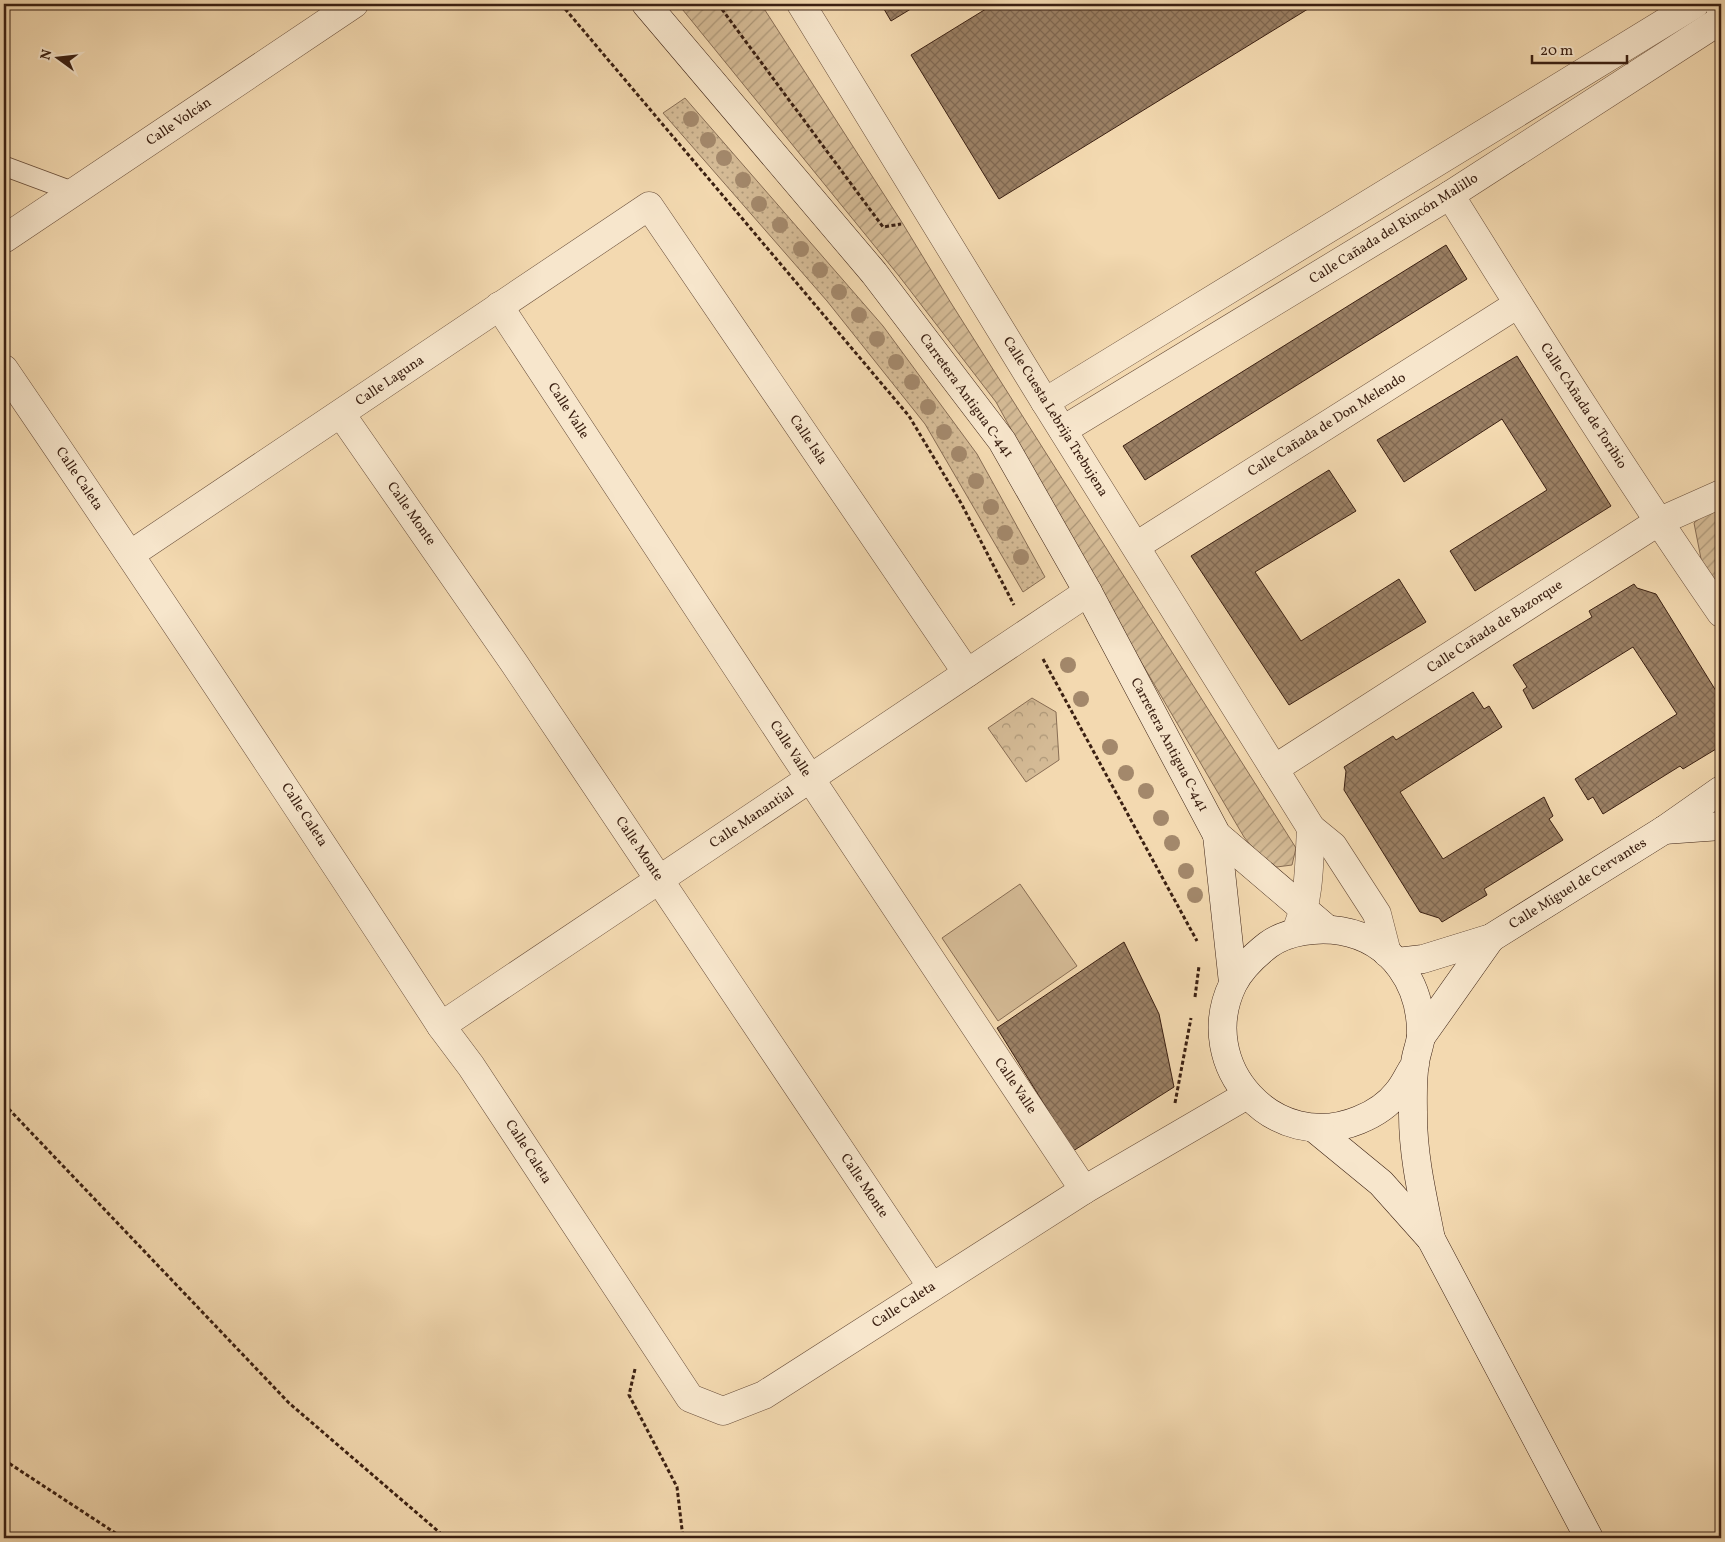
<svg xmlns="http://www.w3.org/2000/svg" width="1725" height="1542" font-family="Vollkorn,serif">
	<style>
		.grass { fill: url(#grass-dots); stroke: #886d54 }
		.park { fill: url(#park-crowns); stroke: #886d54 }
		.garden { fill: url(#garden-furrows); stroke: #886d54 }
		.pitch { fill: #d4ba95; stroke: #886d54 }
		.building { fill: url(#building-cross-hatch); stroke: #3b2012 }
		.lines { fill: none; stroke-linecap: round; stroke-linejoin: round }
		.lane-casing { stroke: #694e3a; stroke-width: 21 }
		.street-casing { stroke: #694e3a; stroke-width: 29 }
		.secondary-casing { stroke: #3b2012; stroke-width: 29 }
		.path { stroke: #3b2012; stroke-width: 3; stroke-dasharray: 4 2.5; stroke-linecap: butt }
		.lane { stroke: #f7e6cc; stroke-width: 19 }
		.street { stroke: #f7e6cc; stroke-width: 28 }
		.secondary { stroke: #f7e6cc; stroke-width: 28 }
		.tree { fill: #a3886b }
		.labels { text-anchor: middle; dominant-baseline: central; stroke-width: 4; stroke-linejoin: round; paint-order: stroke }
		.street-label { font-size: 14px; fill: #3b2012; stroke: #f7e6cc }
	</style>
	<defs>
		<pattern id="grass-dots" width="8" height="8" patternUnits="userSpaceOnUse" patternTransform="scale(1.25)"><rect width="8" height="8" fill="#d4ba95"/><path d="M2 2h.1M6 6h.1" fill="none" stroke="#ad9778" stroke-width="1.8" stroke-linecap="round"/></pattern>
		<pattern id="park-crowns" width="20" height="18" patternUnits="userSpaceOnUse" patternTransform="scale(1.25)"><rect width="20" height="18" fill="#d4ba95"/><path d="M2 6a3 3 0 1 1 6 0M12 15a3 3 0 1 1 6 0" fill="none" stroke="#ad9778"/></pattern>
		<pattern id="garden-furrows" width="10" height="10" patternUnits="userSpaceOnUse" patternTransform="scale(1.25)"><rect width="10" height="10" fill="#d4ba95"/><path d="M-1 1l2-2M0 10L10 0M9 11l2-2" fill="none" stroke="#ad9778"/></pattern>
		<pattern id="building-cross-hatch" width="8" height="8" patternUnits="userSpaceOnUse" patternTransform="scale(1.25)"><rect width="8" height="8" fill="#9b8064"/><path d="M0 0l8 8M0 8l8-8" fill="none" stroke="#806851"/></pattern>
	</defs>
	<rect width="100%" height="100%" fill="#f3d9b0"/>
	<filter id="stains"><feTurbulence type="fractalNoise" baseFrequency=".004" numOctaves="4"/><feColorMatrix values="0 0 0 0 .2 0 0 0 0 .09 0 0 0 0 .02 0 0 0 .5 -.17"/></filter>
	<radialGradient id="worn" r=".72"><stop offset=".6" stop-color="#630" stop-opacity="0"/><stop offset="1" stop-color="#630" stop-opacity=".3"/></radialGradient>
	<!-- grass -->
	<path class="grass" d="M685 98 883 326 977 454 1045 577 1023 592 925 424 827 301 663 113Z"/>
	<!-- park -->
	<path class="park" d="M1032 698 1056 712 1059 760 1026 782 988 728Z"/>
	<!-- garden -->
	<g class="garden">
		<path d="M678 4H761L903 224 951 303 1296 848 1292 865 1269 868 1244 837 1107 604 996 402 899 276Z"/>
		<path d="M1716 504 1721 506V587L1705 579 1694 523Z"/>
	</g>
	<!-- pitch -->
	<path class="pitch" d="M1020 884 1077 966 998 1021 942 938Z"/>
	<!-- building -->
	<g class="building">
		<path d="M881 4H919L891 21Z"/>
		<path d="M994 4H1316L999 199 911 55Z"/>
		<path d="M1446 245 1467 279 1145 480 1123 446Z"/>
		<path d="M1517 356 1611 506 1475 591 1450 551 1547 490 1502 419 1404 482 1377 440Z"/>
		<path d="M1329 470 1356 511 1255 572 1301 641 1399 579 1426 622 1289 705 1191 556Z"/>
		<path d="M1634 584 1637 588 1656 594 1721 699V746L1683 769 1680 766 1603 814 1593 797 1588 800 1575 779 1677 714 1633 647 1533 709 1523 690 1527 687 1513 665 1592 617 1589 611Z"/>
		<path d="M1473 692 1484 709 1489 706 1502 727 1400 792 1443 859 1544 797 1553 816 1549 819 1563 840 1484 889 1487 895 1442 922 1439 918 1420 912 1344 790 1346 771 1344 767 1393 736 1396 740Z"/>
		<path d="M1124 942 1159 1014 1174 1087 1073 1151 997 1028Z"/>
	</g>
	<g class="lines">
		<!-- lane casing -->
		<g class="lane-casing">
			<path id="lane" d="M4 166 74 192"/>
		</g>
		<!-- street casing -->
		<g class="street-casing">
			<g id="street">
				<path d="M801 4 1045 402 1311 828 1333 846 1377 914 1387 953"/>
				<path d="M1450 195C1538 336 1627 477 1721 613"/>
				<path d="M4 239 354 4"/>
				<path d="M499 306 794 754 1084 1190"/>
				<path d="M4 369C152 586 297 805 441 1026L471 1066 690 1398 723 1411 764 1395 1084 1190 1247 1095"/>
				<path d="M1045 402 1695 4"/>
				<path d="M341 414 514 663 932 1287"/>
				<path d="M1063 430 1450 195 1721 20"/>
				<path d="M1136 546 1518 304"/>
				<path d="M131 554 649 206 967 673"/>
				<path d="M1274 769 1658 522 1721 494"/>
				<path d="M1297 929C1310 896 1309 863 1311 828"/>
				<path d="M441 1026 1088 592"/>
			</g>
		</g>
		<!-- secondary casing -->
		<g class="secondary-casing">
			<g id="secondary">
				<path d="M646 4 874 273 1002 441 1088 592 1217 835 1327 929"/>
				<path d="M1721 4V17"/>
				<path d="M1664 830 1721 826"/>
				<path d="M1217 835 1233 983"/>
				<path d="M1397 962 1423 959 1491 938 1664 830 1721 790"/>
				<path d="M1421 1037 1491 938"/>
				<path d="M1415 1065C1409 1073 1405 1084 1398 1092 1388 1105 1374 1114 1359 1120 1275 1155 1193 1066 1233 984 1241 968 1254 956 1268 945 1287 931 1318 927 1341 931 1393 940 1422 985 1421 1036 1420 1045 1416 1054 1415 1063 1412 1080 1413 1099 1413 1115 1413 1157 1423 1198 1431 1239"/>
				<path d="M1314 1128 1381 1183 1431 1239 1589 1538"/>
			</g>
		</g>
		<!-- path -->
		<g class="path">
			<path d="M561 4 909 416 961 503 1014 605"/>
			<path d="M718 4 883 227 901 224"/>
			<path d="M1043 659 1197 941"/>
			<path d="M1195 997 1199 966"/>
			<path d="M1175 1103 1191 1018"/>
			<path d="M4 1104 289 1403 446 1538"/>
			<path d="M635 1369 629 1395 677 1487 683 1538"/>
			<path d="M4 1460 123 1538"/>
		</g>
		<!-- lane -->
		<use href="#lane" class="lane"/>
		<!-- street -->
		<use href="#street" class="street"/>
		<!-- secondary -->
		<use href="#secondary" class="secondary"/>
	</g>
	<!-- trees -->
	<g class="tree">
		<circle cx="691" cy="119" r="8"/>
		<circle cx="708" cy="140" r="8"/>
		<circle cx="724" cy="158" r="8"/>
		<circle cx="743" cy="180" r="8"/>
		<circle cx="759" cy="204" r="8"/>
		<circle cx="780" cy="225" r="8"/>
		<circle cx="801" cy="249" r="8"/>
		<circle cx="820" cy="270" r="8"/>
		<circle cx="839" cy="292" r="8"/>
		<circle cx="859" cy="315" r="8"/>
		<circle cx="877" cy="339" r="8"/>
		<circle cx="896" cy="362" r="8"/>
		<circle cx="912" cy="382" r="8"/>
		<circle cx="928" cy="407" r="8"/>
		<circle cx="944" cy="432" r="8"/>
		<circle cx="959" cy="454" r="8"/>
		<circle cx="976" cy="481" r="8"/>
		<circle cx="991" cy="507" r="8"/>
		<circle cx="1005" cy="533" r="8"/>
		<circle cx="1021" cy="557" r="8"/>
		<circle cx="1068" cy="665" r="8"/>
		<circle cx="1081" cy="699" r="8"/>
		<circle cx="1110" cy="747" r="8"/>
		<circle cx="1126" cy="773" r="8"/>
		<circle cx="1146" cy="791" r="8"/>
		<circle cx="1161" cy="818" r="8"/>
		<circle cx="1172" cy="843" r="8"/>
		<circle cx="1186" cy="871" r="8"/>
		<circle cx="1195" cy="895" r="8"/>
	</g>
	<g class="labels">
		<!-- street labels -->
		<g class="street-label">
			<text transform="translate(179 122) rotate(-34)">Calle Volcán</text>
			<text transform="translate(1394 229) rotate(-32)">Calle Cañada del Rincón Malillo</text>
			<text transform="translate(390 381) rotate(-34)">Calle Laguna</text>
			<text transform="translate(966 396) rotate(54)">Carretera Antigua C-441</text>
			<text transform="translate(1583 406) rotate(57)">Calle CAñada de Toribio</text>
			<text transform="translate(568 411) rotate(57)">Calle Valle</text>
			<text transform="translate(1055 417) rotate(58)">Calle Cuesta Lebrija Trebujena</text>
			<text transform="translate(1327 425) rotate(-32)">Calle Cañada de Don Melendo</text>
			<text transform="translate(808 440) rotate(56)">Calle Isla</text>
			<text transform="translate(79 479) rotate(56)">Calle Caleta</text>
			<text transform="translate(411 514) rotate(55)">Calle Monte</text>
			<text transform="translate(1495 627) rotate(-33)">Calle Cañada de Bazorque</text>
			<text transform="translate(1169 745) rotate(62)">Carretera Antigua C-441</text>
			<text transform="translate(790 749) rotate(57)">Calle Valle</text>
			<text transform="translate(304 815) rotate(57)">Calle Caleta</text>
			<text transform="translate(752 818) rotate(-34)">Calle Manantial</text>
			<text transform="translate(639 849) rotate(56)">Calle Monte</text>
			<text transform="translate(1578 884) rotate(-32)">Calle Miguel de Cervantes</text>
			<text transform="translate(1015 1086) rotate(56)">Calle Valle</text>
			<text transform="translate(528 1152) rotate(57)">Calle Caleta</text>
			<text transform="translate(864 1186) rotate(56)">Calle Monte</text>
			<text transform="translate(904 1305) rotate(-33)">Calle Caleta</text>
		</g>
	</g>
	<!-- margin -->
	<rect width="1725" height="1542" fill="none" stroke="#f3d9b0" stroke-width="20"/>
	<rect x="5" y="5" width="1715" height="1532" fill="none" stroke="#3b2012" stroke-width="2.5"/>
	<rect x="10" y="10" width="1705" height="1522" fill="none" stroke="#3b2012"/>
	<!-- north arrow -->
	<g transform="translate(58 58) rotate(285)" stroke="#f7e6cc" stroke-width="4" paint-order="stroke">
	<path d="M0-4L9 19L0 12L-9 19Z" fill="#3b2012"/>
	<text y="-8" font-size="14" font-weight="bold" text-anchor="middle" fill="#3b2012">N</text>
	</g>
	<!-- scale -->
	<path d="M1532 55v8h95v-8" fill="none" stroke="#3b2012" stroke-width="2.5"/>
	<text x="1540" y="55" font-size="15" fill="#3b2012" stroke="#f7e6cc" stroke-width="4" paint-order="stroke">20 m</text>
	<rect width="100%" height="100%" filter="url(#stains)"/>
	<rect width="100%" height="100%" fill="url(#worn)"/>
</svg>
